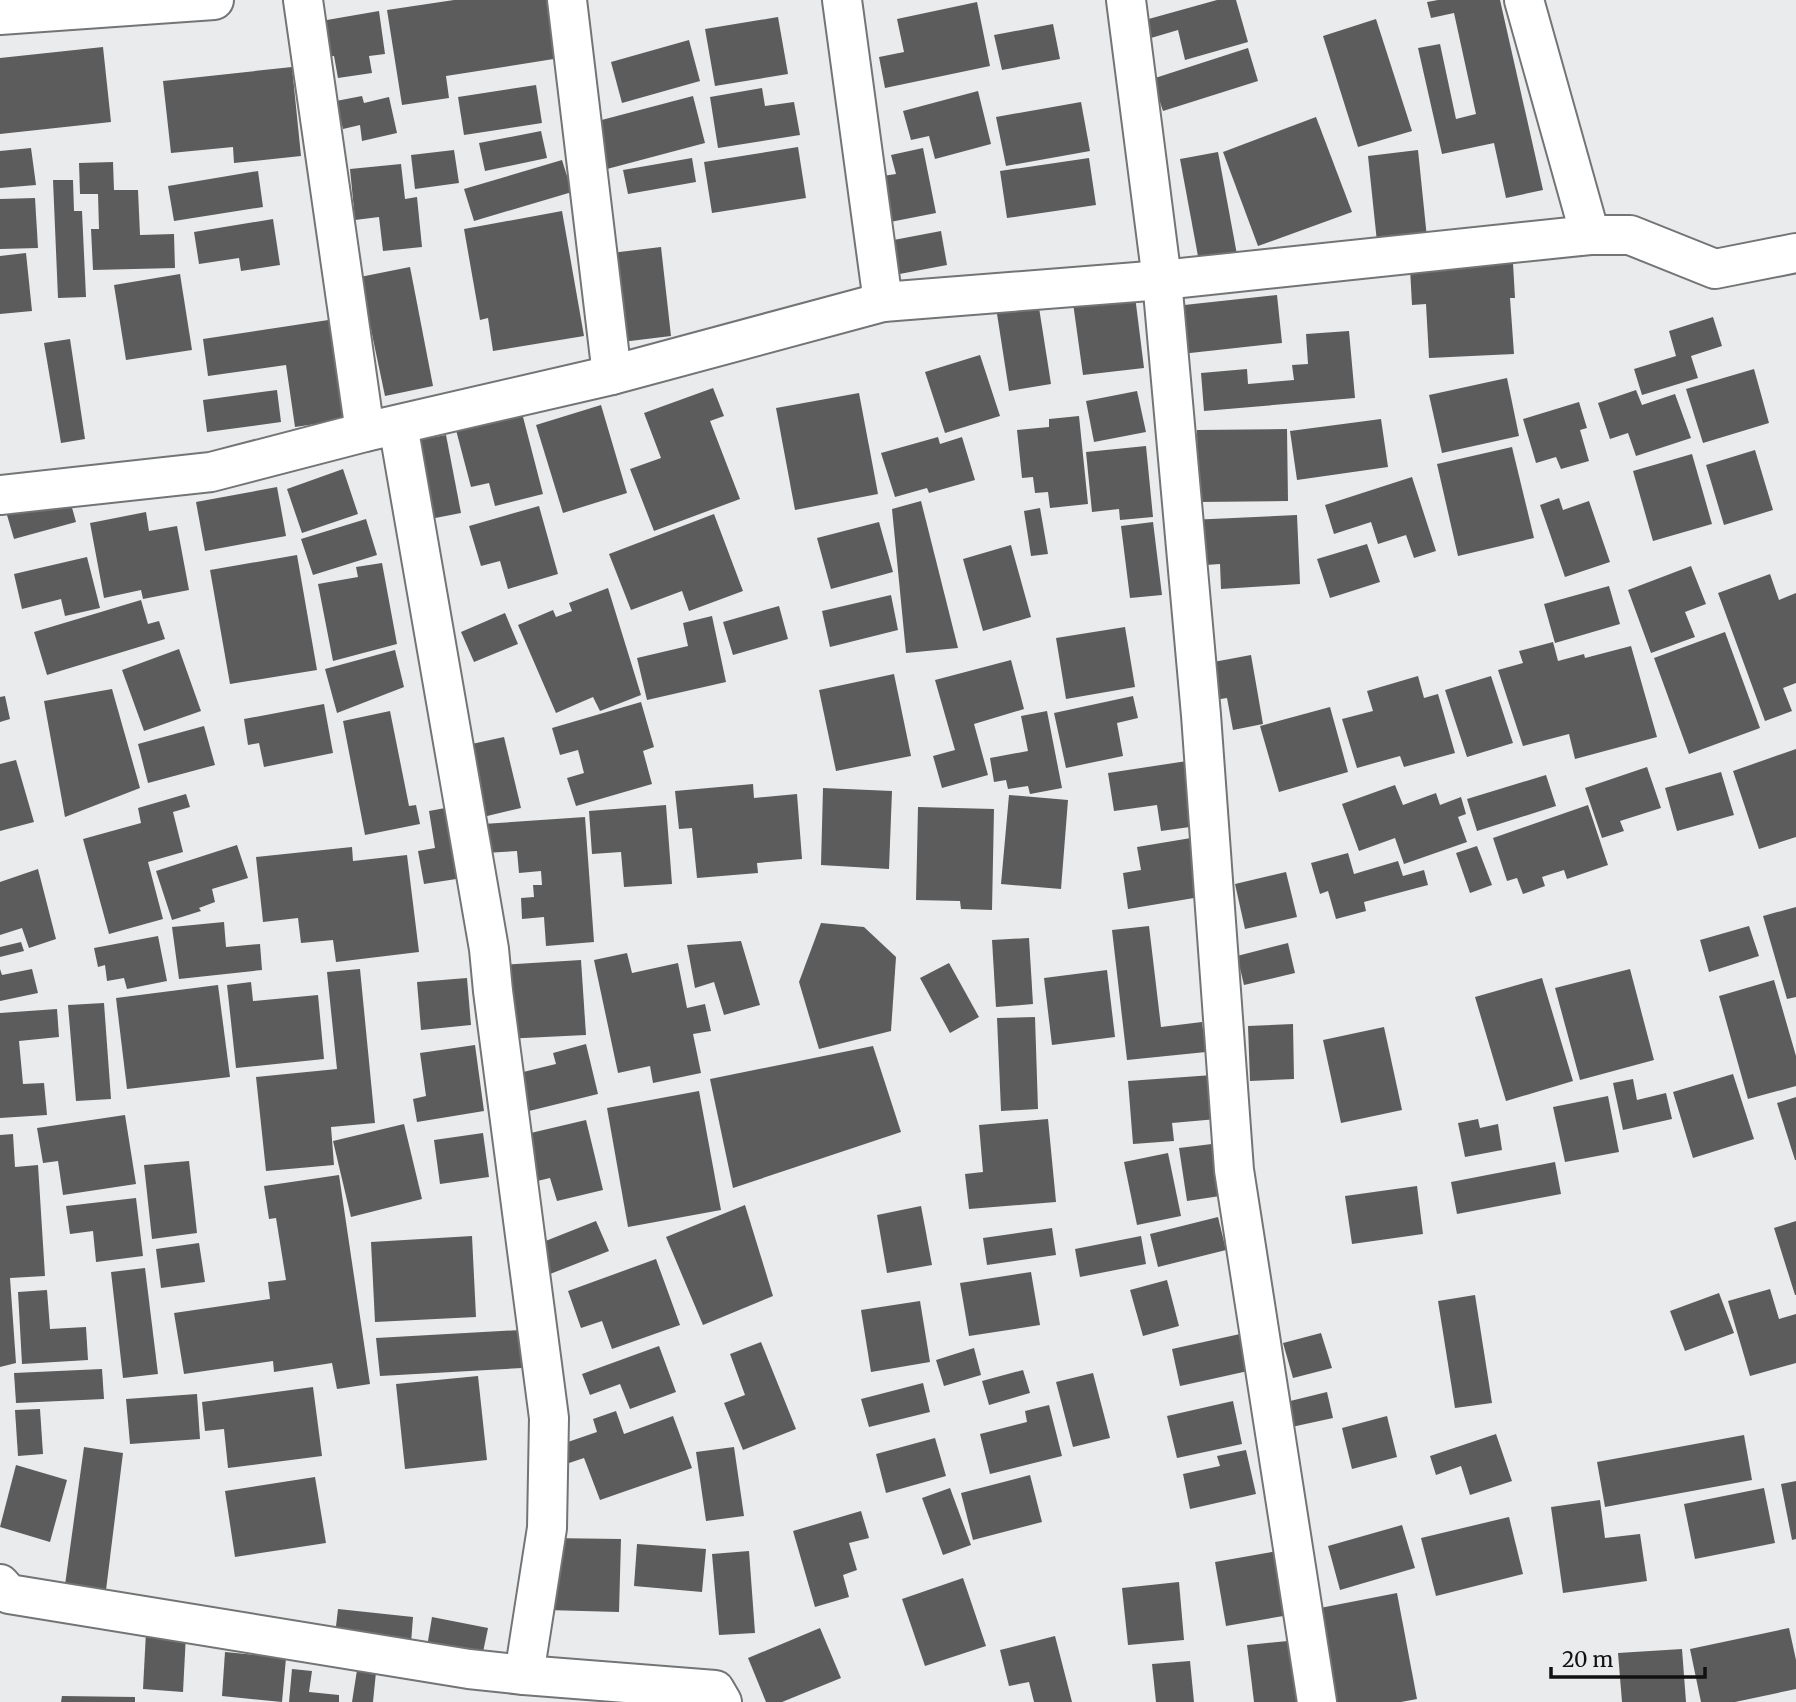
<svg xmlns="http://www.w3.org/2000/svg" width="1796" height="1702" font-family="Merriweather,serif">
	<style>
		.building { fill: #5d5c5c }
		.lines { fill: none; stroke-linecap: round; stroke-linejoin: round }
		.minor-casing { stroke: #737475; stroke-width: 42 }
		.minor { stroke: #fff; stroke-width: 38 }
	</style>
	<rect width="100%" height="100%" fill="#eaebec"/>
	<!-- building -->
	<g class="building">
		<path d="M454 0H551L560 58 446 76 449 98 402 105 387 10Z"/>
		<path d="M1217 0H1236L1248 42 1185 60 1178 30 1151 38 1145 20Z"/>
		<path d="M1438 0H1500L1543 190 1506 198 1494 143 1442 154 1418 48 1440 44 1456 119 1476 114 1454 13 1431 18 1427 2Z"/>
		<path d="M977 2 990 66 885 88 879 57 904 52 897 19Z"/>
		<path d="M379 11 385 54 369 56 372 73 338 78 334 56 326 57 321 21Z"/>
		<path d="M778 17 788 74 715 86 705 29Z"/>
		<path d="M1376 19 1412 131 1358 147 1323 36Z"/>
		<path d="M1053 24 1060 59 1002 70 994 35Z"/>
		<path d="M689 40 700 81 622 103 611 62Z"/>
		<path d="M103 47 111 122 0 134V58Z"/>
		<path d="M1248 48 1258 81 1163 111 1152 79Z"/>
		<path d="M292 67 301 156 234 163 233 147 171 153 163 81Z"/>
		<path d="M536 85 542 123 464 135 458 97Z"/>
		<path d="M762 88 765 106 794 102 800 135 718 148 710 97Z"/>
		<path d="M978 91 991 144 935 159 929 136 911 140 903 111Z"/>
		<path d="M362 96 364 103 389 97 397 133 362 141 360 125 343 129 336 101Z"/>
		<path d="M693 96 705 143 607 169 594 122Z"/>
		<path d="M1081 102 1090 151 1006 166 996 117Z"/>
		<path d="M1316 117 1352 212 1258 246 1223 152Z"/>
		<path d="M541 131 547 158 485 171 479 143Z"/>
		<path d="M798 147 806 198 712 213 704 162Z"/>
		<path d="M31 148 36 185 0 188V151Z"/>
		<path d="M923 148 936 213 885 223 876 177 896 174 891 155Z"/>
		<path d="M454 150 459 183 415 189 411 155Z"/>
		<path d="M1418 150 1427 238 1377 242 1368 156Z"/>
		<path d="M1218 152 1238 260 1200 267 1180 159Z"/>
		<path d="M692 158 696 182 628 194 623 170Z"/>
		<path d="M1089 158 1096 205 1007 218 1000 171Z"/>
		<path d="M562 160 572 192 474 221 464 189Z"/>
		<path d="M113 162 114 190H138L140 235 174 234 175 268 93 270 91 229H99L98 194H80L79 163Z"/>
		<path d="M401 164 405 199 417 197 422 247 383 251 379 217 355 220 350 169Z"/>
		<path d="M258 171 263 207 174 221 168 186Z"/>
		<path d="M53 180H73L74 211H82L86 297 58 298Z"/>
		<path d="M35 198 38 248 0 249V199Z"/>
		<path d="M562 211 584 336 493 351 488 318 480 320 464 229Z"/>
		<path d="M273 219 280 265 241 271 239 258 199 264 194 232Z"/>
		<path d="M941 231 947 265 889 276 883 242Z"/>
		<path d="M661 247 671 336 622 342 611 253Z"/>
		<path d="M26 253 32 311 0 314V256Z"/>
		<path d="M1513 263 1515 298H1510L1514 354 1429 358 1426 304 1412 305 1410 268Z"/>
		<path d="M410 267 433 386 385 396 360 277Z"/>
		<path d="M180 274 192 350 126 360 114 285Z"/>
		<path d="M1037 295 1051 384 1009 391 995 301Z"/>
		<path d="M1277 295 1282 343 1181 354 1175 306Z"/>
		<path d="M1135 296 1144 368 1083 375 1073 303Z"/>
		<path d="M1713 317 1722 346 1691 356 1698 378 1642 395 1634 369 1676 356 1669 331Z"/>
		<path d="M335 319 350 419 295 427 286 365 208 376 203 339Z"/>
		<path d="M1349 331 1355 398 1204 411 1201 373 1247 369 1248 384 1294 380 1292 365 1308 364 1306 334Z"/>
		<path d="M70 339 85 439 61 443 44 343Z"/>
		<path d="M980 355 1000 416 945 433 925 372Z"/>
		<path d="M1754 369 1769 423 1703 443 1686 389Z"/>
		<path d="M1507 378 1519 436 1442 453 1429 395Z"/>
		<path d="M713 388 724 416 710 421 740 499 654 531 630 469 661 458 644 413Z"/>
		<path d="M277 390 281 422 207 432 203 400Z"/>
		<path d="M1636 390 1642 405 1675 394 1691 438 1636 456 1628 433 1610 439 1598 403Z"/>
		<path d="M1137 391 1146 432 1094 442 1086 401Z"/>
		<path d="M859 393 878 494 795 510 776 408Z"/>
		<path d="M1579 402 1587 428 1580 430 1589 461 1561 469 1556 457 1536 463 1523 419Z"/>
		<path d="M601 405 627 493 563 513 536 425Z"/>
		<path d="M522 413 543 494 495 506 489 483 471 487 456 430Z"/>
		<path d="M1079 416 1088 504 1050 508 1048 492 1035 493 1033 477 1022 478 1017 430 1049 427V419Z"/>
		<path d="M1381 419 1388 467 1297 480 1290 431Z"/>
		<path d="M1287 429 1288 501 1198 502 1197 430Z"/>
		<path d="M446 435 461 513 430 519 413 441Z"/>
		<path d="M938 437 940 444 962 437 975 480 929 493 927 488 895 497 881 453Z"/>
		<path d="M1146 446 1153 517 1120 520 1119 509 1092 512 1086 452Z"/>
		<path d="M1512 447 1534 538 1458 556 1437 464Z"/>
		<path d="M1755 450 1773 510 1724 525 1706 465Z"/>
		<path d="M1692 454 1712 524 1653 541 1633 471Z"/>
		<path d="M343 469 358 514 302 533 287 489Z"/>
		<path d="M1412 477 1436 551 1414 558 1406 535 1378 544 1371 522 1334 534 1325 505Z"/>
		<path d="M277 487 286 536 205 551 196 502Z"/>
		<path d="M69 497 76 522 14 539 7 515Z"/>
		<path d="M1559 498 1563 510 1589 501 1610 562 1565 577 1540 505Z"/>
		<path d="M921 501 958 648 906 653 892 509Z"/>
		<path d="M539 506 558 574 508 589 500 561 481 566 469 526Z"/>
		<path d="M1040 508 1048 554 1031 556 1024 511Z"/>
		<path d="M146 512 149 531 177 526 189 590 143 599 141 590 104 598 90 523Z"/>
		<path d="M714 514 743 591 689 611 682 591 631 610 609 554Z"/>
		<path d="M1297 515 1300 584 1221 589 1220 564 1191 566 1189 520Z"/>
		<path d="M366 519 377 555 313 575 301 539Z"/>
		<path d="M879 522 893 572 831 589 817 538Z"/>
		<path d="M1153 522 1162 595 1130 598 1121 526Z"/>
		<path d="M1367 544 1380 582 1330 598 1317 559Z"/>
		<path d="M1011 545 1031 617 983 631 963 559Z"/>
		<path d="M297 555 317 670 230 684 210 570Z"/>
		<path d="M87 557 100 608 65 616 61 599 22 609 14 574Z"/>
		<path d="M382 563 397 644 333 661 318 584 358 577 356 567Z"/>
		<path d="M1691 566 1706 604 1685 612 1695 637 1651 653 1628 590Z"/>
		<path d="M1770 574 1779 600 1796 593V683L1783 688 1792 711 1765 721 1718 593Z"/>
		<path d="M1609 586 1620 624 1555 643 1544 604Z"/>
		<path d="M608 588 641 695 600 711 593 697 556 713 518 625 553 610 556 617 572 611 569 603Z"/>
		<path d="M891 595 898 630 830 647 822 611Z"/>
		<path d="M141 600 148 624 159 621 165 639 47 675 34 632Z"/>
		<path d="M779 606 788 639 733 655 723 622Z"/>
		<path d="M505 613 518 644 474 662 461 632Z"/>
		<path d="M712 616 726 682 647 700 637 658 688 646 683 623Z"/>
		<path d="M1125 627 1135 687 1066 699 1056 638Z"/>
		<path d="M1725 632 1760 728 1689 754 1654 658Z"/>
		<path d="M1553 642 1558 661 1584 654 1585 658 1631 646 1657 737 1575 759 1569 734 1523 746 1498 670 1523 663 1519 651Z"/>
		<path d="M179 649 201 711 144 731 122 670Z"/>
		<path d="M395 650 404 687 337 713 325 669Z"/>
		<path d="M1251 655 1263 724 1233 730 1227 698 1214 700 1208 663Z"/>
		<path d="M1011 660 1024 709 974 724 988 775 942 788 933 756 955 750 935 680Z"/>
		<path d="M894 674 911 756 836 771 819 690Z"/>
		<path d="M1418 676 1424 698 1438 694 1455 753 1404 767 1400 756 1357 768 1342 719 1373 711 1367 691Z"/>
		<path d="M1491 676 1513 743 1467 757 1445 690Z"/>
		<path d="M112 689 140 788 65 817 44 701Z"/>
		<path d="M5 696 10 719 0 722V697Z"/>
		<path d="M1133 696 1138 718 1117 723 1123 756 1066 768 1054 713Z"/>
		<path d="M641 702 654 747 643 751 652 784 576 806 567 778 584 773 578 750 560 755 552 728Z"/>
		<path d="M324 704 333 753 264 767 259 743 248 745 244 719Z"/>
		<path d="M1330 707 1348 772 1279 792 1260 726Z"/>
		<path d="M390 711 409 806 416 805 420 824 365 835 343 721Z"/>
		<path d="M1047 711 1062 788 1030 794 1028 786 1008 789 1006 780 994 782 990 758 1028 751 1021 716Z"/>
		<path d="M204 726 215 765 148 783 138 744Z"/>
		<path d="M504 737 521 808 483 817 467 745Z"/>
		<path d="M1796 749V837L1759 849 1733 771Z"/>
		<path d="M16 760 34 822 0 831V764Z"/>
		<path d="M1187 761 1197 826 1161 831 1157 805 1114 811 1108 773Z"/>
		<path d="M1647 767 1661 808 1620 821 1624 831 1602 838 1585 788Z"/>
		<path d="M1721 772 1734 815 1677 831 1665 788Z"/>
		<path d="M1546 775 1556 806 1477 831 1467 799Z"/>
		<path d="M753 784 754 798 797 794 802 859 757 863 758 873 697 878 692 828 679 829 675 791Z"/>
		<path d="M1395 785 1403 805 1436 793 1440 805 1461 797 1466 814 1458 817 1467 842 1404 864 1395 838 1359 851 1342 804Z"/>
		<path d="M823 788 892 791 889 869 821 865Z"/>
		<path d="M186 794 190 807 173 812 183 852 148 862 163 919 109 934 83 839 141 823 138 808Z"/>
		<path d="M1009 795 1068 800 1061 889 1001 884Z"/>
		<path d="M666 805 672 884 624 887 621 852 592 854 589 811Z"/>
		<path d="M1588 805 1608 865 1567 879 1564 870 1542 877 1545 886 1523 894 1517 878 1507 881 1493 838Z"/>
		<path d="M456 806 469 877 424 884 418 851 435 848 429 811Z"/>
		<path d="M918 807 994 809 992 910 961 909 960 901 916 900Z"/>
		<path d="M585 817 594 942 546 946 544 917 522 919 521 898 534 897 533 885H542L541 871 519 873 517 851 485 853 483 824Z"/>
		<path d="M1191 838 1200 897 1128 909 1123 873 1141 870 1137 847Z"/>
		<path d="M237 845 248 878 212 889 215 902 199 908 201 911 172 920 156 871Z"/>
		<path d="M1477 846 1492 885 1470 893 1456 853Z"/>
		<path d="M352 847 353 861 407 855 419 952 336 962 333 940 301 943 298 918 263 922 256 857Z"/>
		<path d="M1348 853 1354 874 1398 861 1403 876 1424 870 1428 885 1364 902 1366 911 1336 919 1328 891 1320 894 1311 863Z"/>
		<path d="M38 869 56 939 29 948 22 928 0 935V882Z"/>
		<path d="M1286 872 1297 917 1245 929 1235 884Z"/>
		<path d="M1796 907V997L1787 999 1763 916Z"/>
		<path d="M224 922 226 947 260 944 262 970 179 979 172 927Z"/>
		<path d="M821 923 864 927 896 957 891 1031 819 1049 799 982Z"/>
		<path d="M1149 926 1161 1027 1202 1022 1206 1052 1127 1060 1112 930Z"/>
		<path d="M1749 926 1759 956 1709 972 1700 940Z"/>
		<path d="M158 936 167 981 127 989 124 978 107 981 105 965 98 967 94 948Z"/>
		<path d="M1029 938 1033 1004 996 1007 992 940Z"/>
		<path d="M741 941 760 1005 724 1015 714 982 695 988 687 945Z"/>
		<path d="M21 942 24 951 0 957V947Z"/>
		<path d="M1288 943 1295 973 1244 985 1237 956Z"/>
		<path d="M627 953 632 973 678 963 687 1008 705 1004 711 1031 693 1034 701 1073 653 1083 650 1066 618 1073 594 960Z"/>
		<path d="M581 960 586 1035 505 1039 501 965Z"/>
		<path d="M949 963 979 1017 950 1033 920 978Z"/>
		<path d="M0 969 2 975 32 969 38 993 0 1001Z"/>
		<path d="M360 969 375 1123 331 1127 334 1165 266 1171 256 1077 337 1069 327 972Z"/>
		<path d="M1630 969 1654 1060 1580 1080 1555 988Z"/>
		<path d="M1107 970 1115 1037 1052 1045 1044 978Z"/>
		<path d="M467 978 471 1025 421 1030 417 982Z"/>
		<path d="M1542 978 1573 1081 1506 1101 1475 997Z"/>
		<path d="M1774 980 1796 1056V1086L1748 1099 1719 996Z"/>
		<path d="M251 982 253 1001 318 995 324 1059 236 1068 227 985Z"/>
		<path d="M218 985 230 1077 127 1089 116 998Z"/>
		<path d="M104 1003 111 1099 76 1101 68 1005Z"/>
		<path d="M57 1009 59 1037 19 1041 23 1084 44 1083 47 1115 0 1118V1013Z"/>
		<path d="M1035 1017 1038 1109 1001 1111 997 1018Z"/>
		<path d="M1293 1024 1294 1079 1250 1081 1248 1026Z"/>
		<path d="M1384 1027 1402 1110 1341 1123 1323 1040Z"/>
		<path d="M586 1044 598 1094 525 1112 515 1074 556 1064 553 1053Z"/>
		<path d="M475 1045 484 1111 417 1122 413 1099 426 1096 420 1053Z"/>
		<path d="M873 1046 901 1132 733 1188 710 1079Z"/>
		<path d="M1733 1074 1754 1139 1693 1158 1673 1092Z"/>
		<path d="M1213 1075 1217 1119 1172 1123 1174 1141 1133 1144 1128 1081Z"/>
		<path d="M1633 1079 1637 1100 1666 1093 1672 1119 1623 1130 1613 1083Z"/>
		<path d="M699 1091 721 1210 628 1227 607 1108Z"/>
		<path d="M1608 1096 1619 1152 1565 1162 1553 1107Z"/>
		<path d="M1796 1097V1160H1795L1777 1103Z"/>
		<path d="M125 1115 136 1184 63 1195 58 1161 43 1163 37 1128Z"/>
		<path d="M1048 1119 1056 1202 969 1209 965 1174 983 1172 979 1125Z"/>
		<path d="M1478 1119 1480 1128 1498 1124 1502 1150 1465 1157 1458 1123Z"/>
		<path d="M586 1120 603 1190 557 1201 550 1178 529 1183 518 1136Z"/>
		<path d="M404 1124 422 1199 351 1217 333 1141Z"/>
		<path d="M483 1133 489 1177 440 1184 434 1140Z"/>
		<path d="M13 1134 15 1167 38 1165 45 1276 10 1278 16 1363 0 1367V1135Z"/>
		<path d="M1212 1144 1220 1196 1187 1201 1179 1148Z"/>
		<path d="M1168 1153 1181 1216 1137 1225 1124 1162Z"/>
		<path d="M189 1161 197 1233 152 1239 144 1165Z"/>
		<path d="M1555 1162 1561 1194 1457 1214 1451 1182Z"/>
		<path d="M339 1175 370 1384 337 1389 332 1363 274 1372 273 1361 184 1374 174 1313 270 1299 268 1282 286 1280 276 1218 269 1219 264 1186Z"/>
		<path d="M1417 1186 1423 1234 1352 1244 1345 1196Z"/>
		<path d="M136 1198 143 1256 96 1262 93 1231 70 1234 66 1206Z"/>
		<path d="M745 1205 773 1296 703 1325 666 1237Z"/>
		<path d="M921 1206 932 1265 887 1273 877 1215Z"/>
		<path d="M1218 1217 1226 1250 1158 1267 1150 1234Z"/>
		<path d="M596 1221 609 1251 550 1274 538 1244Z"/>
		<path d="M1796 1221V1295H1795L1774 1228Z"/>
		<path d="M1052 1228 1056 1255 987 1265 983 1238Z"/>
		<path d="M472 1236 476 1317 375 1322 371 1242Z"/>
		<path d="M1141 1236 1146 1264 1080 1277 1075 1249Z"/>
		<path d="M199 1243 205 1282 161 1288 156 1249Z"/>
		<path d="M656 1259 680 1325 612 1349 602 1321 581 1328 568 1291Z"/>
		<path d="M145 1268 158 1374 123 1378 111 1272Z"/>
		<path d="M1031 1272 1040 1325 969 1336 960 1283Z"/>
		<path d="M1167 1280 1179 1326 1143 1336 1130 1290Z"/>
		<path d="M1770 1289 1779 1319 1796 1314V1363L1750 1376 1728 1301Z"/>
		<path d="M47 1290 50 1329 86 1327 88 1360 22 1364 18 1292Z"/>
		<path d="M1719 1293 1734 1333 1685 1351 1670 1311Z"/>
		<path d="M1475 1295 1492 1403 1455 1408 1438 1301Z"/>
		<path d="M920 1301 930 1362 871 1372 861 1310Z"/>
		<path d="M520 1330 522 1368 380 1376 376 1338Z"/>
		<path d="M1321 1333 1332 1368 1293 1378 1283 1343Z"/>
		<path d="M1240 1334 1248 1371 1180 1386 1172 1349Z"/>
		<path d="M761 1342 796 1429 743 1450 724 1403 745 1395 730 1354Z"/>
		<path d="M659 1346 676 1392 630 1409 620 1384 590 1395 582 1374Z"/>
		<path d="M974 1348 981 1375 944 1386 936 1360Z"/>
		<path d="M102 1369 104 1399 16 1403 14 1373Z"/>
		<path d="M1023 1370 1030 1393 989 1405 982 1381Z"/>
		<path d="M1093 1373 1110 1438 1073 1447 1056 1382Z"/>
		<path d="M478 1376 487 1460 405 1469 396 1384Z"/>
		<path d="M923 1383 930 1412 869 1427 861 1399Z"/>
		<path d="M313 1387 322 1456 228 1468 224 1429 205 1431 202 1402Z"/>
		<path d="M1327 1392 1333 1418 1287 1428 1282 1403Z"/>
		<path d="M197 1394 200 1439 130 1444 126 1399Z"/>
		<path d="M1233 1401 1242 1444 1177 1458 1167 1416Z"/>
		<path d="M1049 1405 1062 1456 990 1474 980 1434 1027 1422 1025 1411Z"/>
		<path d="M40 1409 43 1454 18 1456 15 1410Z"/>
		<path d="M616 1411 624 1434 673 1416 692 1468 600 1500 584 1458 566 1464 559 1445 597 1432 593 1419Z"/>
		<path d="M1387 1416 1397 1457 1352 1469 1342 1428Z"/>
		<path d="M1496 1434 1512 1481 1470 1495 1461 1466 1436 1475 1430 1456Z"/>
		<path d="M1744 1435 1752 1480 1605 1507 1597 1462Z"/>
		<path d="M935 1438 946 1476 886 1493 876 1454Z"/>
		<path d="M84 1447 123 1453 106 1590 65 1585Z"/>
		<path d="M734 1447 744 1516 706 1521 696 1452Z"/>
		<path d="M1246 1450 1256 1494 1190 1509 1183 1474 1220 1466 1217 1456Z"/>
		<path d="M16 1465 67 1480 50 1542 0 1527Z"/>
		<path d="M1030 1475 1042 1522 973 1540 961 1493Z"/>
		<path d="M315 1477 326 1543 235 1557 225 1491Z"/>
		<path d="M1796 1481V1539L1792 1540 1781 1484Z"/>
		<path d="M950 1488 971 1545 943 1555 922 1498Z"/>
		<path d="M1764 1488 1775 1543 1695 1559 1684 1504Z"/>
		<path d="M1600 1500 1605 1538 1640 1534 1647 1581 1563 1593 1551 1507Z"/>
		<path d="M861 1511 869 1538 849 1543 857 1570 843 1575 849 1597 815 1607 793 1531Z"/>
		<path d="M1509 1517 1523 1574 1436 1596 1421 1538Z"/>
		<path d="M1402 1525 1415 1568 1340 1590 1328 1546Z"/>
		<path d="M549 1538 621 1539 619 1612 547 1610Z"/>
		<path d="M637 1544 706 1549 702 1592 634 1586Z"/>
		<path d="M1283 1550 1295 1614 1226 1626 1215 1562Z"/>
		<path d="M749 1551 755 1633 719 1635 712 1554Z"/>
		<path d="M963 1578 986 1646 925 1666 902 1599Z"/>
		<path d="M1179 1582 1184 1640 1128 1645 1122 1588Z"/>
		<path d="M1397 1593 1417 1699 1401 1702H1334L1315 1609Z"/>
		<path d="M338 1609 413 1617 411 1643 335 1635Z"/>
		<path d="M432 1617 488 1628 482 1657 427 1647Z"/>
		<path d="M820 1628 841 1678 782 1702H766L748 1658Z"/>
		<path d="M1789 1628 1796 1660V1689L1735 1702H1701L1690 1649Z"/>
		<path d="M146 1632 186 1634 183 1692 143 1689Z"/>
		<path d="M1055 1636 1072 1702H1034L1029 1682 1009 1686 1000 1650Z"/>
		<path d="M1298 1640 1306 1702H1254L1247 1645Z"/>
		<path d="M1682 1649 1686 1702H1622L1618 1653Z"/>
		<path d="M225 1652 286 1658 282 1702 222 1696Z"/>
		<path d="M1190 1661 1194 1702H1156L1152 1664Z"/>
		<path d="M292 1669 312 1671 309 1692 339 1695V1702H289Z"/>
		<path d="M357 1670 376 1672 373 1702H352Z"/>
		<path d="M62 1696 135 1697V1702H61Z"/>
	</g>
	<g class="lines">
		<!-- minor casing -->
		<g class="minor-casing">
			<g id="minor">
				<path d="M303 0 365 432"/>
				<path d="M567 0 612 375"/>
				<path d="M842 0 883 302"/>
				<path d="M1126 0 1162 280 1201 715 1234 1170 1317 1702"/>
				<path d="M1524 0 1590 235"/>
				<path d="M0 15 214 0"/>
				<path d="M398 425 489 949 493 991 549 1418 547 1528 524 1675"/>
				<path d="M0 495 211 472 365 432 612 375 883 302 1162 280 1590 235H1630L1715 269 1796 253"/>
				<path d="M0 1584 9 1594 469 1669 524 1675 715 1690 722 1702"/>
			</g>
		</g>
		<!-- minor -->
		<use href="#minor" class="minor"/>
	</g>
	<!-- scale -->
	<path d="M1551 1667v10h154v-10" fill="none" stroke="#111111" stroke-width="3.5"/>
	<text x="1562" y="1667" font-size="21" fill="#111111" stroke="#eaebec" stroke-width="5" paint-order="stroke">20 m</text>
</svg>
